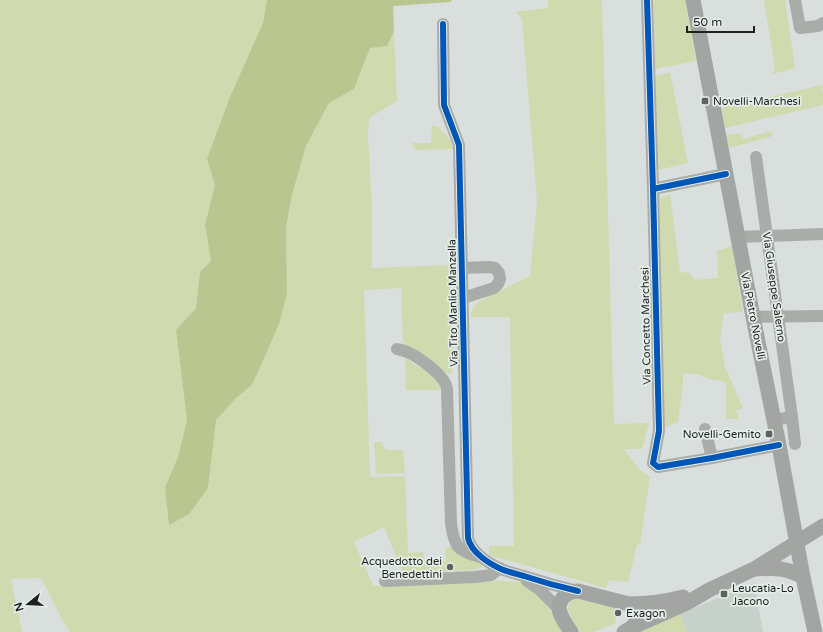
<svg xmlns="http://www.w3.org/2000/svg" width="823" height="632" font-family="'Varela Round',sans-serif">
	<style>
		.built { fill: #c6d1ca }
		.green { fill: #cfdaaf }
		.forest { fill: #bac68f }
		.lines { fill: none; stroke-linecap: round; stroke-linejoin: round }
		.minor { stroke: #aaacaa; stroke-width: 12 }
		.major { stroke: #a3a5a3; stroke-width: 15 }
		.cycleway-casing { stroke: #e5eee8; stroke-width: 8 }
		.cycleway { stroke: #0057b8; stroke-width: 6 }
		.poi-dot { fill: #5f6360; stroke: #e5eee8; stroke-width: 1.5 }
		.labels { text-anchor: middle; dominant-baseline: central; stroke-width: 3.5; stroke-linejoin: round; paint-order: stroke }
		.poi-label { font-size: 11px; fill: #1d201e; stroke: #e5eee8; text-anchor: start }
		.street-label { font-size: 11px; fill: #1d201e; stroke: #e5eee8 }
	</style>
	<rect width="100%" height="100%" fill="#d9dfdc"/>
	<!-- built -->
	<path class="built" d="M754 583 763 632H687L680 614Z"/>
	<!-- green -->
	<g class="green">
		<path d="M0 0H267L263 23 229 99 207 159 215 185 205 225 211 261 200 272 196 308 176 330 187 420 178 457 165 487 208 488 216 420 237 397 252 385 287 293 286 228 292 195 306 146 329 103 354 89 370 48 387 46 394 31 397 101 369 118 368 137 372 210V268L451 265C452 279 450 294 450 309 451 330 457 353 451 374L444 372 403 343 401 288 364 290 370 477 405 476 408 553 423 552 424 561H446L445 549 450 547 483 564 482 567 474 570 403 574 384 527 354 542 364 565 373 585 377 586 429 582 475 580 521 582C540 591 554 614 563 632H70L63 621 41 578 11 579 22 632H0Z"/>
		<path d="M548 0H602L614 424 649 423 642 449H624L641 471 650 477 640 544 637 545 628 582 609 580 606 588 489 555V546H514L510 317H471C471 309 474 306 480 301L530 276 537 202 522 19 516 12 548 8Z"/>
		<path d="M654 0H685L696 61 655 69Z"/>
		<path d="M764 0H785L795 68 772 74 775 68Z"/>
		<path d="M670 72 688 163 658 170 651 77Z"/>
		<path d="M823 85 822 92 823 93V105L725 128 722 111 723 107Z"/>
		<path d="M432 126H437C443 132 452 140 454 149L416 150 412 143H431Z"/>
		<path d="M771 131 773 136 729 148 726 135 739 133 744 139Z"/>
		<path d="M670 194 680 272 689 273 695 280 718 278 717 251 732 246 743 312 724 313 720 339 725 367 743 408 736 410 739 419H726V382L709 379 697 374H683V385L678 422 663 428 657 200Z"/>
		<path d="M405 358 425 371 439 383 441 390H406Z"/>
		<path d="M374 442H382L384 448 388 450H403L405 473 376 474Z"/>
		<path d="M578 599 615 608 616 623 594 632H580L567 609 571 601Z"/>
		<path d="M680 614 687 632H639Z"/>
	</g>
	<!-- forest -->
	<path class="forest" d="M267 0H452L451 2 393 6 394 31 387 46 370 48 354 89 329 103 306 146 292 195 286 228 287 293 279 324 252 385 237 397 216 420 208 488 189 514 169 525 165 487 178 457 187 420 176 330 196 308 200 272 211 261 205 225 215 185 207 159 229 99 263 23Z"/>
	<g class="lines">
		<!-- minor -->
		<g class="minor">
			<path d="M647 0 653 189"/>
			<path d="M795 0 800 28 818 26 823 23"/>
			<path d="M443 24 444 105 459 145 468 538C471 552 488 563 501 569 508 572 517 574 524 576 542 582 560 587 578 591"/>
			<path d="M756 157 792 417 773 420"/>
			<path d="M726 174 653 189 659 431 653 463 658 467 712 458 779 445"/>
			<path d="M738 237 823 234"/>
			<path d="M462 268 489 267 495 268 499 273 500 279 498 284 494 288 463 298"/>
			<path d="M753 317 823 316"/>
			<path d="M397 349C401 350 406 351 409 353 419 357 441 374 445 383 446 383 447 389 447 389L451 523C454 546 457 551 480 557"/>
			<path d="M792 417 795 444"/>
			<path d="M705 429 712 458"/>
			<path d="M385 581 475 577 491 575 500 568"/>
			<path d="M527 581 539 589 559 609"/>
		</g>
		<!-- major -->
		<g class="major">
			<path d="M693 0 753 317 779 445 803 577 815 632"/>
			<path d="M755 569C775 568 785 567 803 577"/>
			<path d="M629 604C649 604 664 602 683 597"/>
			<path d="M571 632C567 625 560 617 559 609 559 598 568 592 578 591L629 604C639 612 639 616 633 627"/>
			<path d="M624 632 633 627 687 603 709 590 754 569 823 526"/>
		</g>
		<!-- cycleway casing -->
		<g class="cycleway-casing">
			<g id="cycleway">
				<path d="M647 0 653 189"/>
				<path d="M443 24 444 105 459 145 468 538C471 552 488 563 501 569 508 572 517 574 524 576 542 582 560 587 578 591"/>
				<path d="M726 174 653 189 659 431 653 463 658 467 712 458 779 445"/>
			</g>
		</g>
		<!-- cycleway -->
		<use href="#cycleway" class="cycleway"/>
	</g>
	<!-- markers -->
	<g class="poi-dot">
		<rect x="701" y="97" width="8" height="8" rx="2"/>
		<rect x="765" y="430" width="8" height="8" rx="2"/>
		<circle cx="450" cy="567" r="4"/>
		<rect x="720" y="590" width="8" height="8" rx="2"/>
		<circle cx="618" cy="613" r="4"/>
	</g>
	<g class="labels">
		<!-- poi labels -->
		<g class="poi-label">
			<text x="713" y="101">Novelli-Marchesi</text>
			<text x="761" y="434" text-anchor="end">Novelli-Gemito</text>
			<text x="442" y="561" text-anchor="end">Acquedotto dei<tspan x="442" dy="13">Benedettini</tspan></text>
			<text x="732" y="588">Leucatia-Lo<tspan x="732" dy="13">Jacono</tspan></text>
			<text x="626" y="613">Exagon</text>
		</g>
		<!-- street labels -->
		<g class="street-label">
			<text transform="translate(774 287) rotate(82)">Via Giuseppe Salerno</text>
			<text transform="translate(453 303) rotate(-91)">Via Tito Manlio Manzella</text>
			<text transform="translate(753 316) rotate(79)">Via Pietro Novelli</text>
			<text transform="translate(646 326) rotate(-91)">Via Concetto Marchesi</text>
		</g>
	</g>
	<!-- north arrow -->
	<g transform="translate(28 604) rotate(252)" stroke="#e5eee8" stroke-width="3" paint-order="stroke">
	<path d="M0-3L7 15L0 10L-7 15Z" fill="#1d201e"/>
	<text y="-6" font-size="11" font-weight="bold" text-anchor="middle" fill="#1d201e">N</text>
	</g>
	<!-- scale -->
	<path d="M687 26v6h67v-6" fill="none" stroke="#1d201e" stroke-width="2"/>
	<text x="693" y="26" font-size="12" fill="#1d201e" stroke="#e5eee8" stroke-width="3" paint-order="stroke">50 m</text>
</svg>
